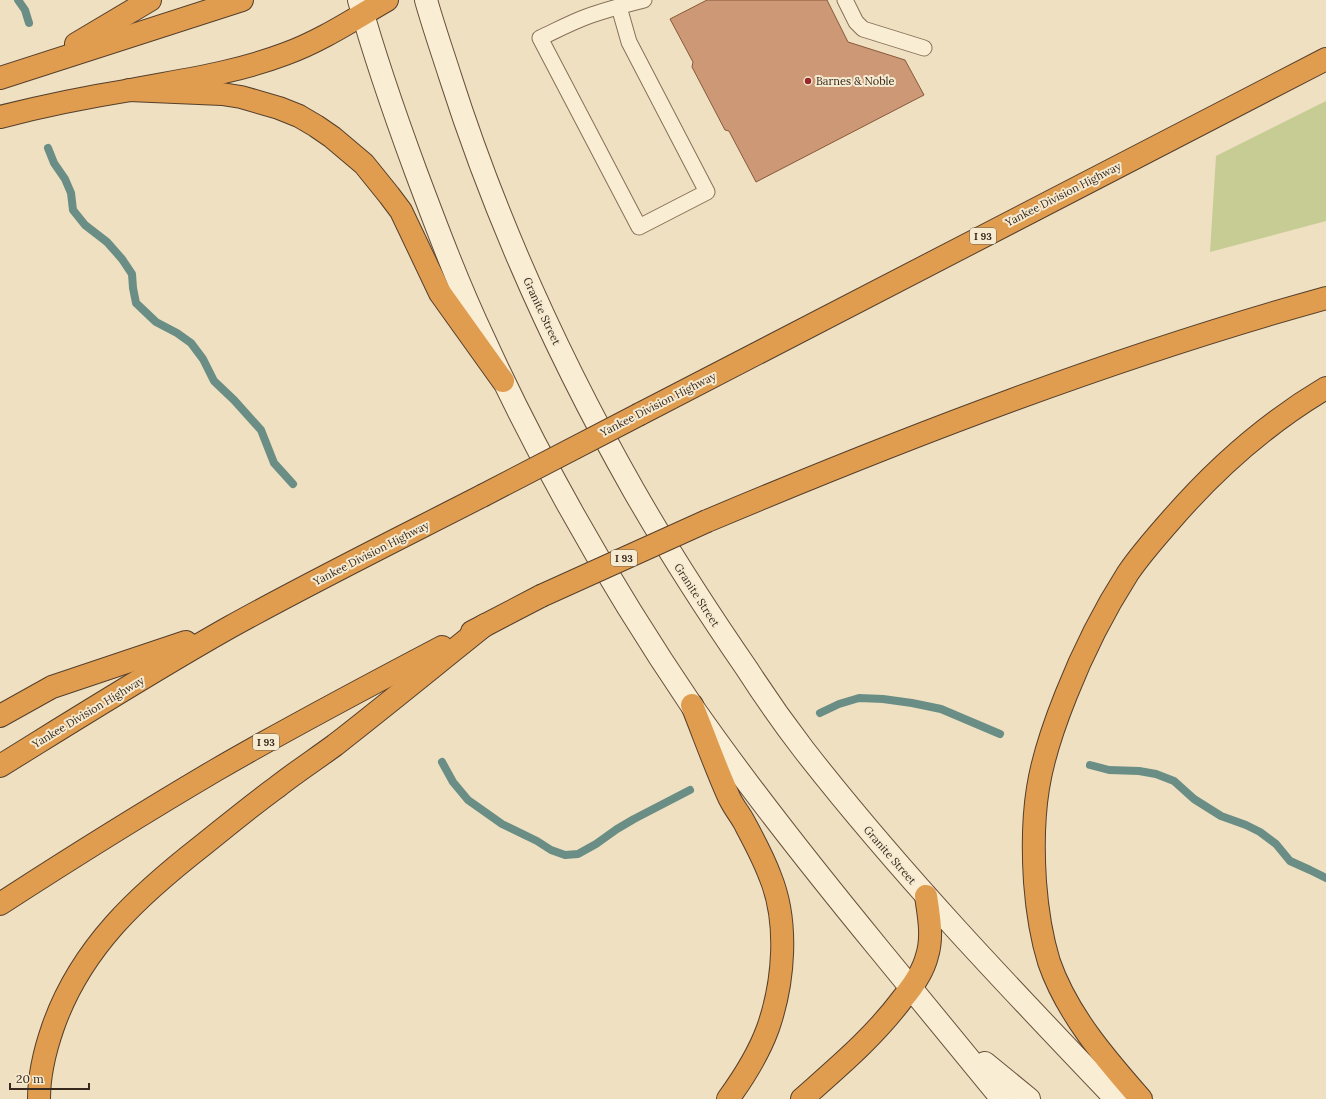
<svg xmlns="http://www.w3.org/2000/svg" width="1326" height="1099" font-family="Lora,serif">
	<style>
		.green { fill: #c7cc94 }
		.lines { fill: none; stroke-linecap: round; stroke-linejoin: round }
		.stream { stroke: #6a8e85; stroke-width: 8 }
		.building { fill: #cd9875; stroke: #87593d }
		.lane-casing { stroke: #887058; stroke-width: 17 }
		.secondary-casing { stroke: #69513b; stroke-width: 24 }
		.highway-casing { stroke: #553f2c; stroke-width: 24 }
		.lane { stroke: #f9edd4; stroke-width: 15 }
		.secondary { stroke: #f9edd4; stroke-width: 22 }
		.highway { stroke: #e09d4f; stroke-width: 22 }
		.highway-bridge-casing { stroke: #553f2c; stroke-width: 24; stroke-linecap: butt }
		.highway-bridge { stroke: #e09d4f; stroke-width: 22 }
		.poi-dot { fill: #98272a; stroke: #f6ead0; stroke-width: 1.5 }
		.labels { text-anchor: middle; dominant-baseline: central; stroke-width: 4; stroke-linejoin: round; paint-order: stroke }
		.shield { fill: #f6ead0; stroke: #706353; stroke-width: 1 }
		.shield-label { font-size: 10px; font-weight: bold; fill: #37291d }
		.poi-label { font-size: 11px; fill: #37291d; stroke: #f6ead0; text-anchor: start }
		.street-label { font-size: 11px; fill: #37291d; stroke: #f6ead0 }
	</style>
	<rect width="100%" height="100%" fill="#eee0c0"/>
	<!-- green -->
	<path class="green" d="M1326 101V221L1210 252 1216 156Z"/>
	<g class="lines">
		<!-- stream -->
		<g class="stream">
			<path d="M18 0 25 10 29 23"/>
			<path d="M48 148 54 163 65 179 71 193 73 210 85 225 107 242 122 259 132 274 133 288 136 303 156 322 177 333 191 343 203 359 214 381 234 400 261 430 274 463 293 484"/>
			<path d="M820 713 839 704 859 698 883 699 912 703 941 709 1000 734"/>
			<path d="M442 762 453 782 468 800 502 824 537 841 551 850 565 855 578 854 596 844 617 829 634 819 690 790"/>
			<path d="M1090 765 1109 770 1139 771 1156 774 1174 781 1194 799 1221 816 1246 825 1260 832 1276 844 1290 861 1310 870 1326 878"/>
		</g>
	</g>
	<!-- building -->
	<path class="building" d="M707 0H827L848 42 905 60 924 95 756 182 729 131 725 130 692 67 693 62 670 19Z"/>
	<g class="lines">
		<!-- lane casing -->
		<g class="lane-casing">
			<g id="lane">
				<path d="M845 0 856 22 863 29 924 48"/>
				<path d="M619 7 629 42 707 192 639 227 540 38C555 31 570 23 586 17 605 10 624 5 644 0"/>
			</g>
		</g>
		<!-- secondary casing -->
		<g class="secondary-casing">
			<g id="secondary">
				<path d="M359 0C375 58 395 115 416 172 437 228 458 284 484 339 543 468 614 591 694 709 752 792 815 871 879 949 920 999 961 1049 1002 1099"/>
				<path d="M426 0C433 25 442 51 450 76 496 220 559 359 634 491 669 552 707 611 747 669 765 697 784 724 804 750 900 873 1008 986 1116 1099"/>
				<path d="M985 1063 1029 1099"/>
			</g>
		</g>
		<!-- highway casing -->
		<g class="highway-casing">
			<g id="highway">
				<path d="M76 44 150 0"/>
				<path d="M0 78 242 0"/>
				<path d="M129 90 222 94 241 97 279 108 299 116 316 126 332 137 364 164 389 195 401 211 440 293 503 381"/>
				<path d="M0 117C43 106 87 97 131 90 183 80 235 73 285 54 321 41 354 19 387 0"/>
				<path d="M640 414 1326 59"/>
				<path d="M707 521C909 436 1114 357 1326 298"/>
				<path d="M472 632 541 596"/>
				<path d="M692 705C704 735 715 766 728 795 732 805 739 813 744 822 753 839 763 857 770 876 789 922 784 982 768 1028 759 1053 744 1077 728 1099"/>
				<path d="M0 716 52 687 186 642"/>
				<path d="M0 766C76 719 152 671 230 627 313 581 398 539 482 496"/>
				<path d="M0 904C71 858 143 813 216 770 290 727 366 687 442 647"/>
				<path d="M39 1099C39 1074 45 1050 53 1027 81 947 139 895 203 845 228 825 252 805 277 787 296 772 316 759 335 745 385 706 435 665 485 625"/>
				<path d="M802 1099C838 1067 874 1037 903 998 913 986 923 972 927 956 933 937 929 916 926 896"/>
				<path d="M1141 1099C1105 1058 1067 1014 1049 962 1041 936 1037 909 1035 882 1033 851 1033 819 1038 788 1043 756 1054 725 1066 695 1083 652 1103 612 1128 573 1141 554 1156 537 1171 520 1216 468 1267 423 1326 388"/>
			</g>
		</g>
		<!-- lane -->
		<use href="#lane" class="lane"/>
		<!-- secondary -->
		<use href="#secondary" class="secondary"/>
		<!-- highway -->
		<use href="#highway" class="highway"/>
		<!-- highway-bridge casing -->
		<g class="highway-bridge-casing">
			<g id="highway-bridge">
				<path d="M482 496 640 414"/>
				<path d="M541 596 707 521"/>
			</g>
		</g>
		<!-- highway-bridge -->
		<use href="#highway-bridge" class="highway-bridge"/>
	</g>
	<!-- markers -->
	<circle class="poi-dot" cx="808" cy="81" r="4"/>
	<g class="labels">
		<!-- shield labels -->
		<g class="shield">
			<rect x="970" y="228" width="26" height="16" rx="3"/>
			<rect x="611" y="550" width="26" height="16" rx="3"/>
			<rect x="253" y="734" width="26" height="16" rx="3"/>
		</g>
		<g class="shield-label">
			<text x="983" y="236">I 93</text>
			<text x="624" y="558">I 93</text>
			<text x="266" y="742">I 93</text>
		</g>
		<!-- poi labels -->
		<g class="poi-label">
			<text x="816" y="81">Barnes &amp; Noble</text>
		</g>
		<!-- street labels -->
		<g class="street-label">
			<text transform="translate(1063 194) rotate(-27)">Yankee Division Highway</text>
			<text transform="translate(542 311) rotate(65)">Granite Street</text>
			<text transform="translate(658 404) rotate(-27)">Yankee Division Highway</text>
			<text transform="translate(371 553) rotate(-27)">Yankee Division Highway</text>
			<text transform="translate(697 595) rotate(57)">Granite Street</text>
			<text transform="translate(88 712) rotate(-31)">Yankee Division Highway</text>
			<text transform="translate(890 855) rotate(49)">Granite Street</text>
		</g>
	</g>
	<!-- scale -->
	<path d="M10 1083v6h79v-6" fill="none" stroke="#37291d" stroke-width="2"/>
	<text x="16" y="1083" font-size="12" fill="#37291d" stroke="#f6ead0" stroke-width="3" paint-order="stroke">20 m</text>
</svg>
